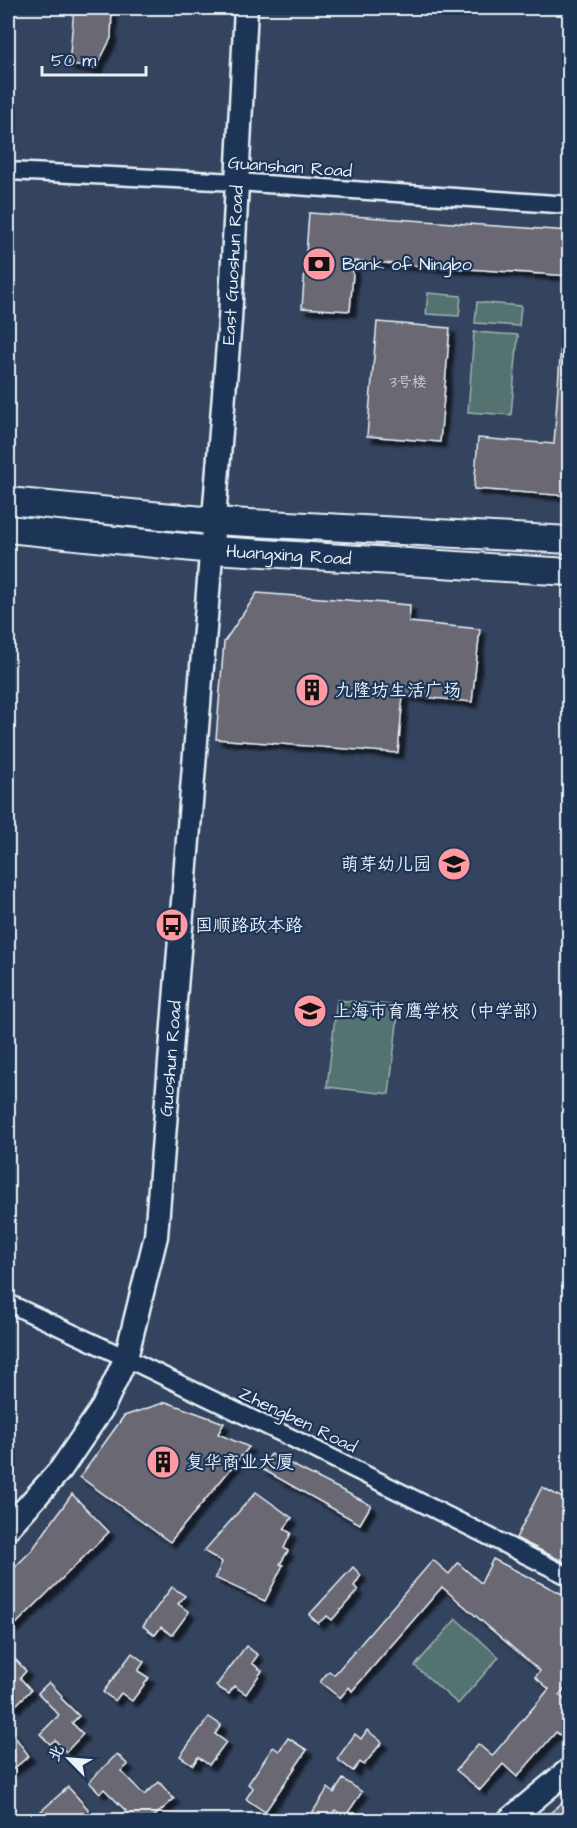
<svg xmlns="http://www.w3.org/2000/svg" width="577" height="1828" font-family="'Architects Daughter','LXGW WenKai TC',sans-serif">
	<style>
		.green { fill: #537270; stroke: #9eb2b4; stroke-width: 1.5 }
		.building { fill: #696773; stroke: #e8f1f8; stroke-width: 1.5; filter: url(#shadow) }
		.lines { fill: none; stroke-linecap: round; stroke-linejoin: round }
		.street-casing { stroke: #e8f1f8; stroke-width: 21 }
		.secondary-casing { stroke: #e8f1f8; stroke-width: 27 }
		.primary-casing { stroke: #e8f1f8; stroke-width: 30 }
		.street { stroke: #1d3557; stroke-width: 16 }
		.secondary { stroke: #1d3557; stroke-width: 22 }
		.primary { stroke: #1d3557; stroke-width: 26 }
		.labels { text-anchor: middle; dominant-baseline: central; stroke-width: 4.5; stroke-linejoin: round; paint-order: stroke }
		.number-label { font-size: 15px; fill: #c8ced7 }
		.street-label { font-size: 18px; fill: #e8f1f8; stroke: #1d3557 }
		.poi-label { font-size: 18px; fill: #e8f1f8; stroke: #1d3557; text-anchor: start }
	</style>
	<defs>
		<filter id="shadow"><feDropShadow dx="5.5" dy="5.5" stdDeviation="1.5" flood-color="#0009"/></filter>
	</defs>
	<rect width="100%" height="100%" fill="#34445f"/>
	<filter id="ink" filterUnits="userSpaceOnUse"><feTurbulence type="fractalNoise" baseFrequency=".0167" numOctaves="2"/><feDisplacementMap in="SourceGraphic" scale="12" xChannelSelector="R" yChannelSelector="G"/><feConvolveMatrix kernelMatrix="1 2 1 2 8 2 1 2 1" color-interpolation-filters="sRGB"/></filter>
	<g filter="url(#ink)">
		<!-- green -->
		<g class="green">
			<path d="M428 293 461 296 459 316 426 314Z"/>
			<path d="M477 302 521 306 519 326 475 323Z"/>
			<path d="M474 332 518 335 511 415 468 412Z"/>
			<path d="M337 1000 399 1006 389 1094 327 1087Z"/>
			<path d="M456 1619 499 1657 458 1704 415 1666Z"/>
		</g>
		<!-- building -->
		<g class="building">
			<path d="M74 8H112L111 38 96 68 69 65Z"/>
			<path d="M309 213 570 231V276L354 261 350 311 302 308Z"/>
			<path d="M377 322 450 328 440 442 367 436Z"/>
			<path d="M561 343H570V496L474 489 478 438 554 444Z"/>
			<path d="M257 593 410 605 409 622 480 629 472 702 403 695 398 753 216 739 224 642Z"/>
			<path d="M166 1402 224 1423 218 1434 249 1447 170 1542 80 1477 124 1416Z"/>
			<path d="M271 1454 371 1505 360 1524 262 1469Z"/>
			<path d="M542 1487 570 1502V1565L516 1538Z"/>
			<path d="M256 1492 292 1518 284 1529 291 1533 284 1548 288 1551 280 1564 283 1565 265 1601 215 1578 222 1562 204 1551Z"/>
			<path d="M72 1494 109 1532 13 1627 8 1622V1574L32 1550Z"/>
			<path d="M493 1559 570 1598V1683L559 1695 570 1704V1743L556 1732 517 1777 503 1764 480 1790 456 1770 478 1744 492 1756 549 1689 535 1677 540 1671 442 1587 352 1691 349 1687 340 1698 320 1682 329 1671 334 1675 433 1560 449 1574 458 1563 481 1583Z"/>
			<path d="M353 1567 361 1575 354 1586 358 1590 332 1620 327 1616 318 1623 309 1615Z"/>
			<path d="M172 1587 185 1596 178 1604 189 1612 172 1635 161 1627 155 1635 143 1626Z"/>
			<path d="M246 1646 258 1655 252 1663 262 1671 246 1694 234 1686 229 1694 216 1686Z"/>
			<path d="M132 1653 144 1662 138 1671 149 1678 132 1701 121 1693 115 1701 103 1692Z"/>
			<path d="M16 1660 26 1671 20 1678 31 1690 14 1707 8 1701V1666L9 1667Z"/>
			<path d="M49 1682 62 1696 61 1698 79 1716 72 1723 83 1734 66 1752 55 1740 50 1744 40 1734 59 1715 38 1693Z"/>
			<path d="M209 1717 221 1725 215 1734 226 1742 209 1765 198 1757 193 1765 180 1756Z"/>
			<path d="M8 1727 29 1756 8 1773Z"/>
			<path d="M367 1730 382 1742 364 1765 360 1762 353 1771 337 1759 355 1734 361 1739Z"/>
			<path d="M288 1738 307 1750 265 1812 246 1799 253 1788 248 1784 273 1747 279 1751Z"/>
			<path d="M117 1754 128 1765 121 1771 144 1795 159 1782 174 1799 149 1821H115L126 1811 104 1789 100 1793 89 1782Z"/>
			<path d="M343 1779 362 1792 345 1817 335 1810 327 1821H307L328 1788 334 1793Z"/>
			<path d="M68 1787 89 1810 77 1821H30Z"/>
			<path d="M570 1796V1821H541Z"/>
		</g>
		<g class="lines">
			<!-- street casing -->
			<g class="street-casing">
				<g id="street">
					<path d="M8 171 237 182 570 205"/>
					<path d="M8 1303 126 1358 302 1443 570 1577"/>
				</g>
			</g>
			<!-- secondary casing -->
			<g class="secondary-casing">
				<g id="secondary">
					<path id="s1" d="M8 1528 61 1469 103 1407 126 1358 156 1236 230 320 246 8"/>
					<path d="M509 1820 570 1769"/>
				</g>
			</g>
			<!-- primary casing -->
			<g class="primary-casing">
				<g id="primary">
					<path d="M8 501 213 521 570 540"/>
					<path id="s2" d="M8 529 213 550 570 572"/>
				</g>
			</g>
			<!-- street -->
			<use href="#street" class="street"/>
			<!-- secondary -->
			<use href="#secondary" class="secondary"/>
			<!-- primary -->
			<use href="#primary" class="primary"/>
		</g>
	</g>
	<!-- icons -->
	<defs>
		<g id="bank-disc" transform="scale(1.725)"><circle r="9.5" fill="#ff9aa2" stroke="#1d3557"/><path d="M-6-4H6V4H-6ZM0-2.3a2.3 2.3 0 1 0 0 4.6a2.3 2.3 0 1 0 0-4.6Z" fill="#111"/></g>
		<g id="building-disc" transform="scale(1.725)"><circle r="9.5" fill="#ff9aa2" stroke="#1d3557"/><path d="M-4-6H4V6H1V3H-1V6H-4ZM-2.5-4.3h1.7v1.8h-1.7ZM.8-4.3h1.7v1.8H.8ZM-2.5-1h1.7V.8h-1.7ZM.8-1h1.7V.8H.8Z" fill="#111"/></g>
		<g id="school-disc" transform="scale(1.725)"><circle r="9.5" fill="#ff9aa2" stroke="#1d3557"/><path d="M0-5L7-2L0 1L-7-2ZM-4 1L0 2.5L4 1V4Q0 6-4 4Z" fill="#111"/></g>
		<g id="bus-disc" transform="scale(1.725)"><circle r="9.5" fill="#ff9aa2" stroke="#1d3557"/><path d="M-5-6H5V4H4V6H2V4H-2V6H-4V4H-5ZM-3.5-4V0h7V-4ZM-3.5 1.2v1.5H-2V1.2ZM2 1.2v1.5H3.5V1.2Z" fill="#111"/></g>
	</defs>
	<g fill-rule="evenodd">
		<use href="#bank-disc" x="319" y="264"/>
		<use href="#building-disc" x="312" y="690"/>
		<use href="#school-disc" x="454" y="864"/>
		<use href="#bus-disc" x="172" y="925"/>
		<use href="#school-disc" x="310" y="1011"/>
		<use href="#building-disc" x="163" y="1462"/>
	</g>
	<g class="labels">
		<!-- number labels -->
		<g class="number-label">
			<text x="408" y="382">3号楼</text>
		</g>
		<!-- street labels -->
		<g class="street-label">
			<text transform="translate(290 167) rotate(4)">Guanshan Road</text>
			<text stroke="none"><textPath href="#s1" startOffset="1308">East Guoshun Road</textPath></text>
			<text stroke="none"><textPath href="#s2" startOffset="282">Huangxing Road</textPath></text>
			<text stroke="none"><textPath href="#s1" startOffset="512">Guoshun Road</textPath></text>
			<text transform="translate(298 1420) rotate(26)">Zhengben Road</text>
		</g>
		<!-- poi labels -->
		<g class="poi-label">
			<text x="342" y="264">Bank of Ningbo</text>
			<text x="335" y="690">九隆坊生活广场</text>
			<text x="431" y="864" text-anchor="end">萌芽幼儿园</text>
			<text x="195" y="925">国顺路政本路</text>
			<text x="333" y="1011">上海市育鹰学校（中学部）</text>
			<text x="186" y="1462">复华商业大厦</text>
		</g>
	</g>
	<!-- margin -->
	<rect width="577" height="1828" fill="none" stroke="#1d3557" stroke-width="30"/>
	<rect x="15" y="15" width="547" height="1798" fill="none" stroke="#e8f1f8" stroke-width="2" filter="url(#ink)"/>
	<!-- north arrow -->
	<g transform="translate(69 1759) rotate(295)" stroke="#1d3557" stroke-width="4.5" paint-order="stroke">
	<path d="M0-4.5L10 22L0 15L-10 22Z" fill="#e8f1f8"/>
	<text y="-9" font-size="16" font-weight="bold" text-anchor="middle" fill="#e8f1f8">北</text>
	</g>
	<!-- scale -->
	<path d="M42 66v9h104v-9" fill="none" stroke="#e8f1f8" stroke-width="3"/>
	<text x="51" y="66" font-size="18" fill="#e8f1f8" stroke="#1d3557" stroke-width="4.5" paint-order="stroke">50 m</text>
</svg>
